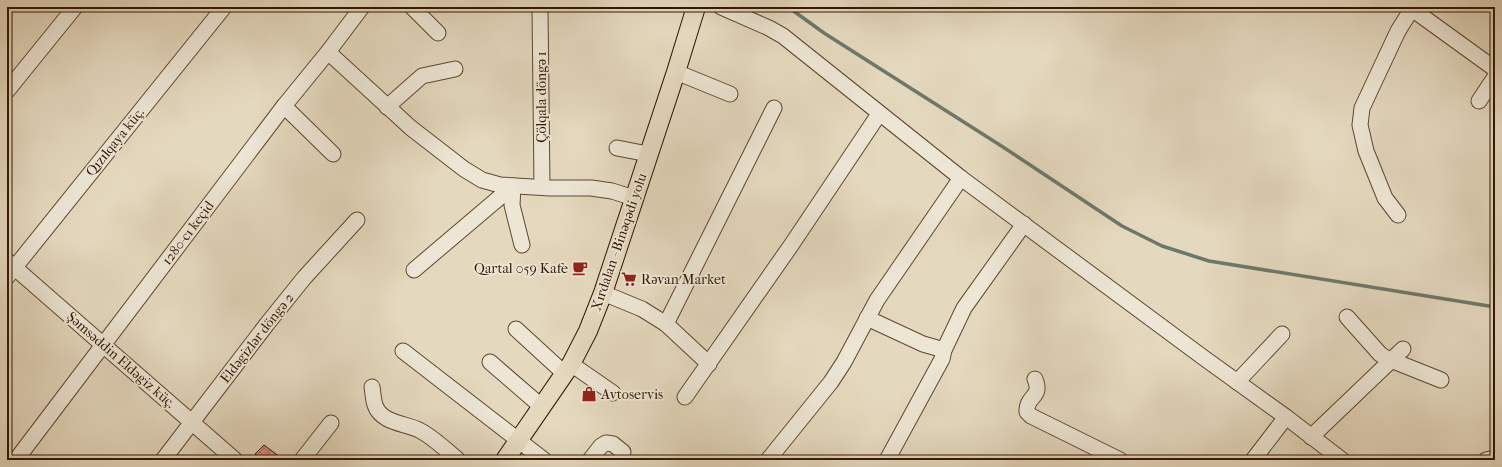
<svg xmlns="http://www.w3.org/2000/svg" width="1502" height="467" font-family="'IM FELL French Canon',serif">
	<style>
		.lines { fill: none; stroke-linecap: round; stroke-linejoin: round }
		.stream { stroke: #6e786a; stroke-width: 3.5 }
		.building { fill: url(#building-cross-hatch); stroke: #331600 }
		.minor-casing { stroke: #5f4630; stroke-width: 17 }
		.major-casing { stroke: #331600; stroke-width: 20 }
		.minor { stroke: #ede6d5; stroke-width: 15 }
		.major { stroke: #e4d8be; stroke-width: 18 }
		.labels { text-anchor: middle; dominant-baseline: central; stroke-width: 3.5; stroke-linejoin: round; paint-order: stroke }
		.street-label { font-size: 14px; fill: #331600; stroke: #ede6d5 }
		.poi-label { font-size: 14px; fill: #331600; stroke: #ede6d5; text-anchor: start }
	</style>
	<defs>
		<pattern id="building-cross-hatch" width="8" height="8" patternUnits="userSpaceOnUse"><rect width="8" height="8" fill="#dc8f85"/><path d="M0 0l8 8M0 8l8-8" fill="none" stroke="#b3746a"/></pattern>
	</defs>
	<rect width="100%" height="100%" fill="#e4d8be"/>
	<filter id="stains"><feTurbulence type="fractalNoise" baseFrequency=".005" numOctaves="4"/><feColorMatrix values="0 0 0 0 .2 0 0 0 0 .09 0 0 0 0 .02 0 0 0 .5 -.17"/></filter>
	<radialGradient id="worn" r=".72"><stop offset=".6" stop-color="#630" stop-opacity="0"/><stop offset="1" stop-color="#630" stop-opacity=".3"/></radialGradient>
	<g class="lines">
		<!-- stream -->
		<path class="stream" d="M788 7 824 33 1003 147 1122 226 1162 246 1209 261 1495 307"/>
	</g>
	<!-- building -->
	<path class="building" d="M264 445 284 460H263L255 454Z"/>
	<g class="lines">
		<!-- minor casing -->
		<g class="minor-casing">
			<g id="minor">
				<path d="M412 7 438 33"/>
				<path d="M540 7 542 187"/>
				<path d="M721 7 769 28 783 36 961 178 1204 358 1286 417 1342 460"/>
				<path d="M1412 9 1495 69"/>
				<path d="M328 52 411 128 464 169 482 180 500 185 550 188H591L612 191 634 198"/>
				<path d="M676 72 730 94"/>
				<path d="M7 91 75 7"/>
				<path d="M1479 101 1495 77"/>
				<path d="M284 106 333 154"/>
				<path d="M387 107 422 76 455 69"/>
				<path d="M617 148 648 154"/>
				<path d="M1398 215 1385 198 1366 151 1360 125 1362 108 1398 31 1413 7"/>
				<path d="M7 261 235 460"/>
				<path d="M414 270 513 186 512 205 522 245"/>
				<path d="M7 277 224 7"/>
				<path d="M603 293 642 309 666 324 709 364"/>
				<path d="M1347 317 1380 354 1386 358 1441 380"/>
				<path d="M867 318 923 344 944 350"/>
				<path d="M666 324 774 108"/>
				<path d="M516 329 565 374"/>
				<path d="M403 351 544 460"/>
				<path d="M490 362 542 407"/>
				<path d="M571 364 613 393"/>
				<path d="M1035 379C1043 398 1026 395 1027 412L1031 416 1120 460"/>
				<path d="M1237 382 1282 334"/>
				<path d="M372 387C373 392 373 399 375 405 381 423 404 423 419 430 433 437 445 449 458 460"/>
				<path d="M685 397 792 244 879 114"/>
				<path d="M1311 437 1403 349"/>
				<path d="M16 460 284 106 328 52 362 7"/>
				<path d="M163 460 267 324 304 278 357 220"/>
				<path d="M302 460 331 423"/>
				<path d="M590 460 601 446 606 443 613 444 623 452"/>
				<path d="M768 460 831 382 844 362 877 300 961 178"/>
				<path d="M887 460 942 359 944 350 964 308 1024 224"/>
				<path d="M1253 460 1286 417"/>
				<path d="M1486 460 1495 458"/>
			</g>
		</g>
		<!-- major casing -->
		<g class="major-casing">
			<path id="major" d="M505 460 571 364 588 331 603 293 676 72 696 7"/>
		</g>
		<!-- minor -->
		<use href="#minor" class="minor"/>
		<!-- major -->
		<use href="#major" class="major"/>
	</g>
	<!-- icons -->
	<defs>
		<g id="cafe-bare" transform="scale(1.2)"><path d="M-5.5-4.5H6V0H3Q3 3.5 0 3.5H-2.5Q-5.5 3.5-5.5 0ZM3-3.2v2h1.7v-2ZM-6 4.5H4V6H-6Z" fill="#8f2418" stroke="#ede6d5" stroke-width="2.5" paint-order="stroke"/></g>
		<g id="supermarket-bare" transform="scale(1.2)"><path d="M-6-5.5h2.5l.6 2H6L4.5 2H-2.5L-4.4-4H-6ZM-1.5 3.2a1.3 1.3 0 1 0 .1 0ZM3 3.2a1.3 1.3 0 1 0 .1 0Z" fill="#8f2418" stroke="#ede6d5" stroke-width="2.5" paint-order="stroke"/></g>
		<g id="shop-bare" transform="scale(1.2)"><path d="M-5-2.5h2.3a2.7 3.5 0 0 1 5.4 0H5L5.5 6h-11ZM-1.5-2.5h3a1.5 2.3 0 0 0-3 0Z" fill="#8f2418" stroke="#ede6d5" stroke-width="2.5" paint-order="stroke"/></g>
	</defs>
	<g fill-rule="evenodd">
		<use href="#cafe-bare" x="580" y="268"/>
		<use href="#supermarket-bare" x="629" y="279"/>
		<use href="#shop-bare" x="589" y="394"/>
	</g>
	<g class="labels">
		<!-- street labels -->
		<g class="street-label">
			<text transform="translate(541 97) rotate(-90)">Çölqala döngə 1</text>
			<text transform="translate(115 142) rotate(-51)">Qızılqaya küç.</text>
			<text transform="translate(188 233) rotate(-53)">1280-cı keçid</text>
			<text transform="translate(619 242) rotate(-71)">Xırdalan - Binəqədi yolu</text>
			<text transform="translate(257 338) rotate(-52)">Eldəgizlər döngə 2</text>
			<text transform="translate(121 360) rotate(41)">Şəmsəddin Eldəgiz küç.</text>
		</g>
		<!-- poi labels -->
		<g class="poi-label">
			<text x="568" y="268" text-anchor="end">Qartal 059 Kafe</text>
			<text x="641" y="279">Rəvan Market</text>
			<text x="601" y="394">Avtoservis</text>
		</g>
	</g>
	<!-- margin -->
	<rect width="1502" height="467" fill="none" stroke="#e4d8be" stroke-width="24"/>
	<rect x="8" y="8" width="1486" height="451" fill="none" stroke="#331600" stroke-width="2"/>
	<rect x="12" y="12" width="1478" height="443" fill="none" stroke="#331600"/>
	<rect width="100%" height="100%" filter="url(#stains)"/>
	<rect width="100%" height="100%" fill="url(#worn)"/>
</svg>
